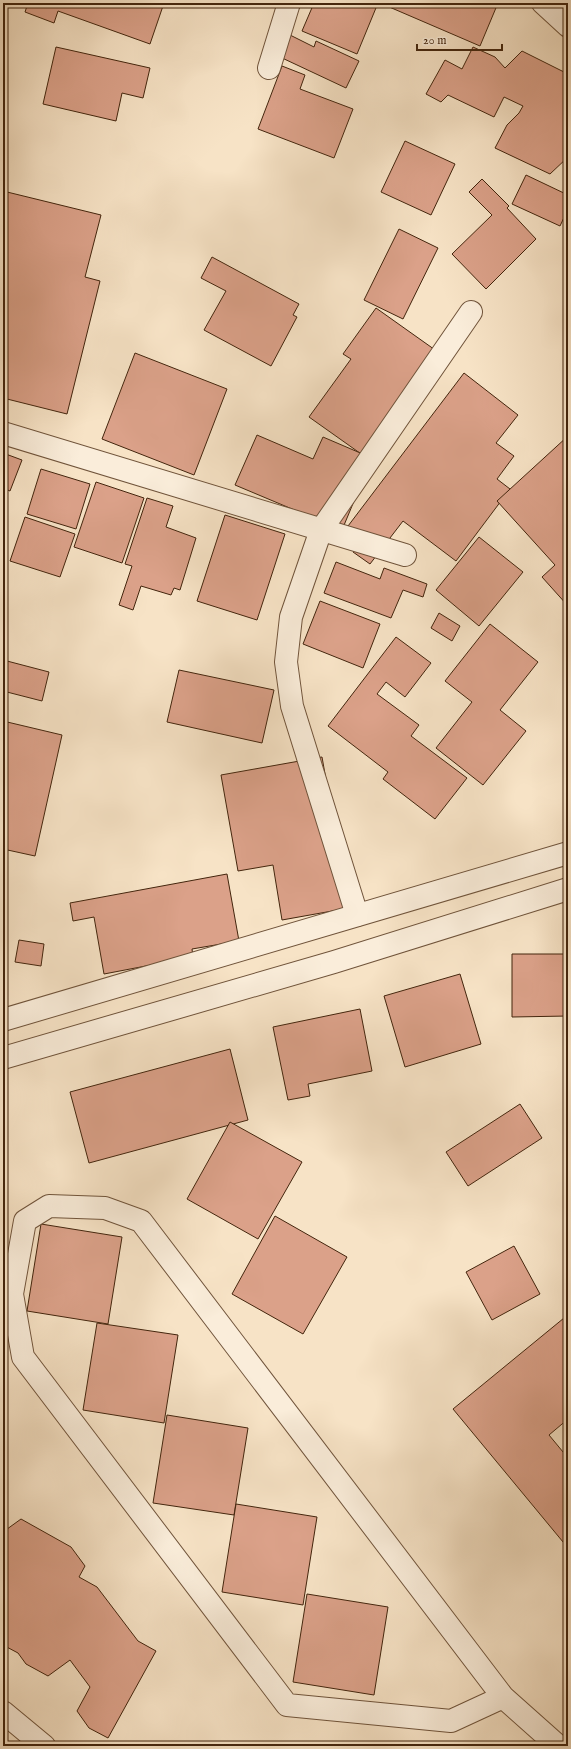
<svg xmlns="http://www.w3.org/2000/svg" width="571" height="1749" font-family="'IM FELL English',serif">
	<style>
		.building { fill: #dba189; stroke: #43250d }
		.lines { fill: none; stroke-linecap: round; stroke-linejoin: round }
		.minor-casing { stroke: #70543b; stroke-width: 24 }
		.minor { stroke: #faedda; stroke-width: 22 }
	</style>
	<rect width="100%" height="100%" fill="#f7e3c6"/>
	<filter id="stains"><feTurbulence type="fractalNoise" baseFrequency=".005" numOctaves="4"/><feColorMatrix values="0 0 0 0 .2 0 0 0 0 .09 0 0 0 0 .02 0 0 0 .5 -.17"/></filter>
	<radialGradient id="worn" r=".72"><stop offset=".6" stop-color="#630" stop-opacity="0"/><stop offset="1" stop-color="#630" stop-opacity=".3"/></radialGradient>
	<!-- building -->
	<g class="building">
		<path d="M28 3H164L150 44 58 11 54 23 25 12Z"/>
		<path d="M314 3H378L357 54 302 31Z"/>
		<path d="M380 3H498L480 46Z"/>
		<path d="M290 35 314 47 316 41 359 61 346 88 280 57Z"/>
		<path d="M56 47 150 68 143 98 122 93 116 121 43 104Z"/>
		<path d="M473 47 495 57 505 68 522 51 568 74V157L550 174 495 148 507 125 519 113 523 106 504 97 494 117 448 95 441 102 426 94 445 60 462 69Z"/>
		<path d="M282 66 305 75 300 89 353 109 334 158 258 129Z"/>
		<path d="M405 141 455 164 431 215 381 192Z"/>
		<path d="M526 175 568 195V209L560 226 512 204Z"/>
		<path d="M482 179 509 206 507 208 536 239 486 289 452 254 492 215 469 192Z"/>
		<path d="M3 191 101 215 85 277 100 281 67 414 3 398Z"/>
		<path d="M399 229 438 248 403 319 364 300Z"/>
		<path d="M212 257 299 304 293 315 297 317 271 366 204 330 226 291 201 278Z"/>
		<path d="M376 308 438 352 364 456 309 417 351 359 343 354Z"/>
		<path d="M135 353 227 389 194 475 102 439Z"/>
		<path d="M464 373 518 415 496 443 514 456 497 479 510 489 456 561 403 521 370 564 353 552 361 542 345 530Z"/>
		<path d="M257 435 313 459 323 437 372 458 342 530 235 485Z"/>
		<path d="M568 436V606L542 577 555 565 497 501Z"/>
		<path d="M3 453 22 460 10 491 3 488Z"/>
		<path d="M41 469 90 484 76 529 27 514Z"/>
		<path d="M96 482 144 498 122 563 74 547Z"/>
		<path d="M147 498 173 506 166 527 196 538 180 590 174 588 171 595 141 586 133 610 119 605 132 566 125 564Z"/>
		<path d="M225 515 285 534 257 620 197 601Z"/>
		<path d="M25 517 75 534 60 577 10 561Z"/>
		<path d="M479 537 523 572 479 626 436 590Z"/>
		<path d="M336 562 380 579 384 568 427 584 423 597 403 590 391 618 324 593Z"/>
		<path d="M320 601 380 624 363 668 303 644Z"/>
		<path d="M439 613 460 626 452 641 431 628Z"/>
		<path d="M490 624 538 662 500 710 526 731 483 785 436 748 472 702 445 681Z"/>
		<path d="M396 637 431 663 405 697 386 682 377 694 419 725 411 736 467 778 435 819 383 779 388 772 328 726Z"/>
		<path d="M3 658 8 660 7 661 49 672 42 701 3 691Z"/>
		<path d="M179 670 274 690 262 743 167 722Z"/>
		<path d="M3 721 62 735 35 856 3 849Z"/>
		<path d="M322 757 349 908 282 920 273 865 238 871 221 775Z"/>
		<path d="M227 874 239 941 192 949 193 957 104 974 94 917 73 921 70 903Z"/>
		<path d="M19 940 44 944 41 966 15 962Z"/>
		<path d="M512 954H568V1016L512 1017Z"/>
		<path d="M460 974 481 1044 405 1067 384 996Z"/>
		<path d="M360 1009 372 1071 308 1084 310 1096 288 1100 273 1027Z"/>
		<path d="M230 1049 248 1120 89 1163 70 1092Z"/>
		<path d="M520 1104 542 1138 468 1186 446 1152Z"/>
		<path d="M230 1122 302 1162 258 1239 187 1199Z"/>
		<path d="M275 1216 347 1257 303 1334 232 1294Z"/>
		<path d="M41 1224 122 1237 108 1324 27 1311Z"/>
		<path d="M514 1246 540 1294 492 1320 466 1272Z"/>
		<path d="M564 1318 568 1323V1419L549 1435 568 1458V1548L453 1409Z"/>
		<path d="M97 1323 178 1335 164 1423 83 1410Z"/>
		<path d="M167 1415 248 1428 234 1515 153 1503Z"/>
		<path d="M236 1504 317 1517 303 1605 222 1592Z"/>
		<path d="M21 1519 71 1547 85 1566 79 1577 97 1587 138 1641 156 1651 108 1738 89 1728 77 1711 90 1687 70 1660 48 1676 26 1664 18 1653 3 1645V1532Z"/>
		<path d="M307 1594 388 1607 374 1695 293 1682Z"/>
	</g>
	<g class="lines">
		<!-- minor casing -->
		<g class="minor-casing">
			<g id="minor">
				<path d="M543 3 568 26"/>
				<path d="M269 68 289 3"/>
				<path d="M3 433 405 555"/>
				<path d="M357 915 292 706 286 662 291 617 321 530 471 312"/>
				<path d="M3 1020 568 853"/>
				<path d="M3 1058 334 962 568 889"/>
				<path d="M503 1697 451 1721 287 1705 23 1357 12 1294 25 1221 49 1206 105 1208 141 1221 503 1697 558 1746"/>
				<path d="M3 1712 44 1746"/>
			</g>
		</g>
		<!-- minor -->
		<use href="#minor" class="minor"/>
	</g>
	<!-- margin -->
	<rect width="571" height="1749" fill="none" stroke="#f7e3c6" stroke-width="16"/>
	<rect x="4" y="4" width="563" height="1741" fill="none" stroke="#43250d" stroke-width="2"/>
	<rect x="8" y="8" width="555" height="1733" fill="none" stroke="#43250d"/>
	<!-- scale -->
	<path d="M417 44v6h85v-6" fill="none" stroke="#43250d" stroke-width="2"/>
	<text x="423" y="44" font-size="12" fill="#43250d" stroke="#faedda" stroke-width="3" paint-order="stroke">20 m</text>
	<rect width="100%" height="100%" filter="url(#stains)"/>
	<rect width="100%" height="100%" fill="url(#worn)"/>
</svg>
